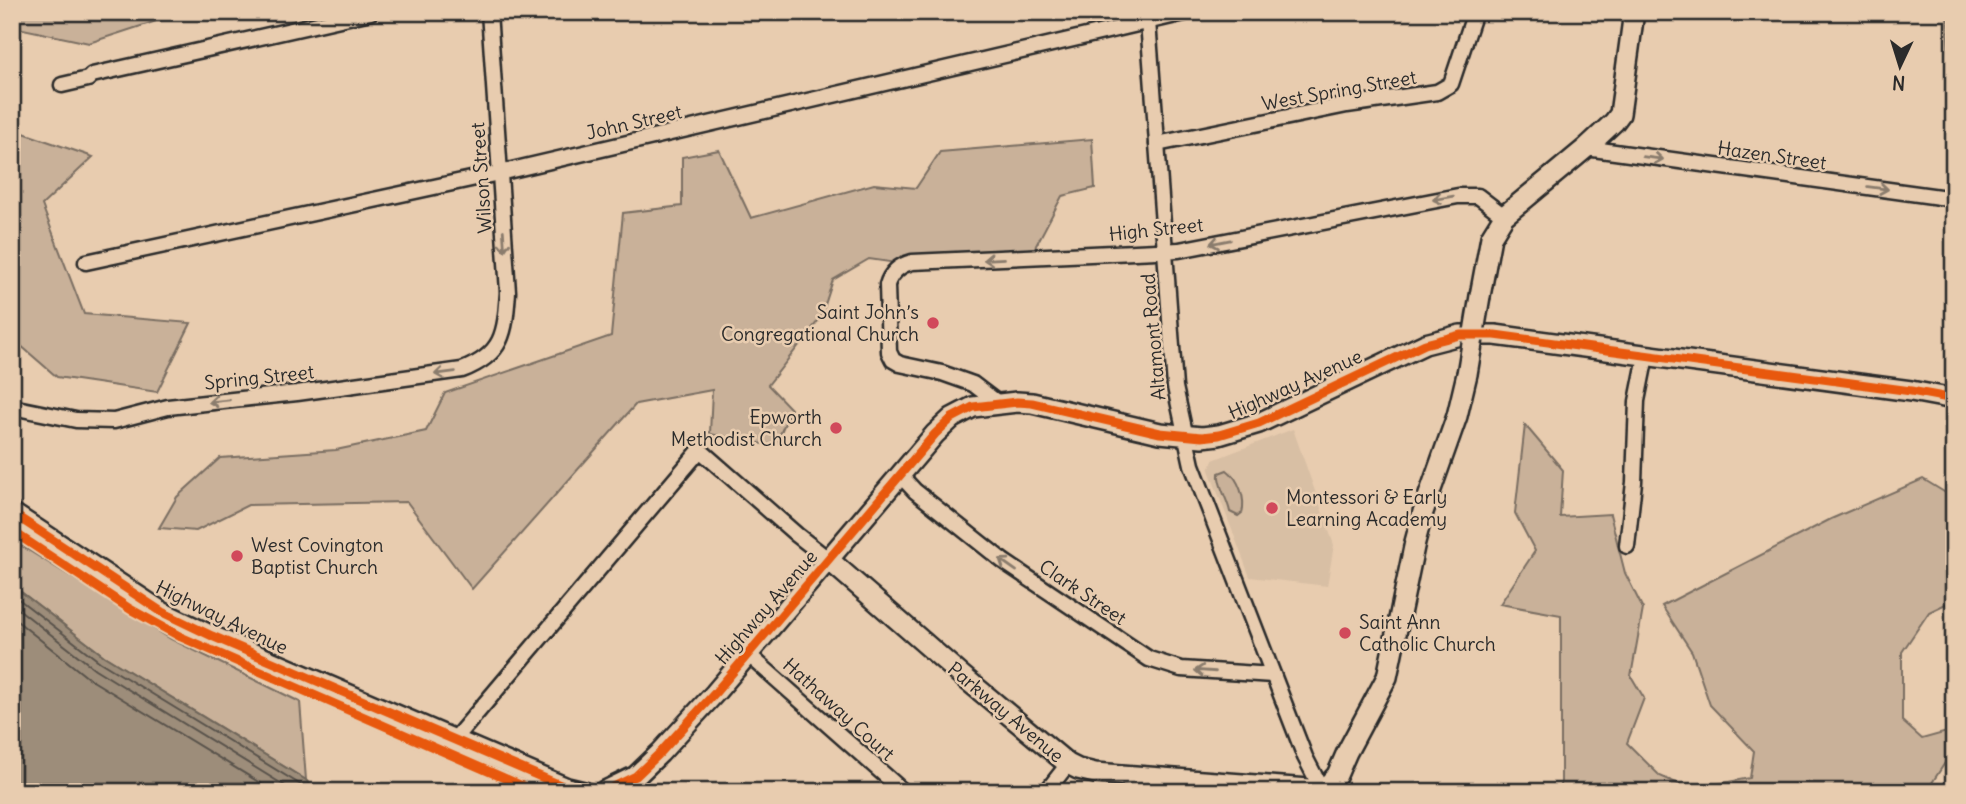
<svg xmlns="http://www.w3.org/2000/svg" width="1966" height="804" font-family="Delius,sans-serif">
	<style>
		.built { fill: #d8bfa4 }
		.green { fill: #c9b199; stroke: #7a6e62; stroke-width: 2 }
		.water { fill: #9d8d7a; stroke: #6f665a; stroke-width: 2 }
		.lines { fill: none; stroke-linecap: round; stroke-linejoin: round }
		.shore { stroke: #59524b; stroke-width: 2 }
		.street-casing { stroke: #2b2b2b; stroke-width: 19 }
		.secondary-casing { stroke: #2b2b2b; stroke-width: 24 }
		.street { stroke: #e8ccaf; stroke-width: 14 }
		.secondary { stroke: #e8ccaf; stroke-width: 19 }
		.secondary-bridge-casing { stroke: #2b2b2b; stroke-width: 24; stroke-linecap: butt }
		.secondary-bridge { stroke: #e8ccaf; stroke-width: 19 }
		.cycleway-casing { stroke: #e8ccaf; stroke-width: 13 }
		.cycleway { stroke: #e8590c; stroke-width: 9 }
		.oneway { stroke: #8a7c6d }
		.poi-dot { fill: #d1495b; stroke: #e8ccaf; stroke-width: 2.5 }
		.labels { text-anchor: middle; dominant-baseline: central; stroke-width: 5; stroke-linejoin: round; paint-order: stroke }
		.street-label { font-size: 19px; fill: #2b2b2b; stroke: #e8ccaf }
		.poi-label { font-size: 19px; fill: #2b2b2b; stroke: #e8ccaf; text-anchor: start }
	</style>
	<rect width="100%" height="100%" fill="#e8ccaf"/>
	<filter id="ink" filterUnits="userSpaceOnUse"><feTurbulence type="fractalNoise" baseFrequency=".0143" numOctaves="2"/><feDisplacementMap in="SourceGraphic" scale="14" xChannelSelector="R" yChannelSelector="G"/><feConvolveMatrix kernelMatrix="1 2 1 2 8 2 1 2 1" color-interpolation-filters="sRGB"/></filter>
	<g filter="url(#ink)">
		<!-- built -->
		<path class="built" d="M1293 429 1334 545 1327 586 1250 577 1209 470 1213 460Z"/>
		<!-- green -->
		<g class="green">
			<path d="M12 12H184L89 43 14 27 12 30Z"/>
			<path d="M1947 12H1954V113H1951Z"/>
			<path d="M12 129 93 157 42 205 84 314 191 323 157 392 57 377 12 338Z"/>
			<path d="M1092 139 1095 188 1062 196 1031 255 904 264 869 259 833 280 821 317 768 385 791 409 775 446 710 434 712 390 636 404 472 589 407 502 248 505 196 531 159 528 177 497 220 458 336 450 426 431 445 393 611 336 623 213 682 206V157L719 150 751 218 874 184 916 188 940 152Z"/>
			<path d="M1525 425 1563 470 1560 517 1610 514 1625 573 1643 609 1631 676 1644 698 1627 743 1660 776 1690 789 1750 778 1754 751 1710 705 1692 652 1662 606 1831 519 1923 479 1954 498V600L1929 612 1902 652V721L1922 739 1954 730V749L1926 792H1561V615L1500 604 1535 551 1515 513Z"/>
			<path d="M1227 470C1239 479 1246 499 1242 513L1238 516 1230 512C1228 500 1217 484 1219 473Z"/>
			<path d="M12 540 171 639 300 702 306 780 104 656 12 585Z"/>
		</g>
		<!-- water -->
		<path class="water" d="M12 585 104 656 306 780 317 792H12Z"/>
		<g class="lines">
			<!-- shore -->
			<g class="shore">
				<path d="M12 594 100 662 301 785 307 792"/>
				<path d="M12 604 95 669 295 792"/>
				<path d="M12 617 88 678 275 792"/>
			</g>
			<!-- street casing -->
			<g class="street-casing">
				<g id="street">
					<path d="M1148 21 1175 387 1192 465 1305 757 1323 792"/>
					<path d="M62 85 88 79 92 75 371 12"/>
					<path d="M1157 144 1347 105 1437 92 1451 84 1475 12"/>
					<path d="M1586 148 1954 199"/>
					<path d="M86 262 499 173 1189 12"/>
					<path d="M998 403 973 384 942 373 900 364 893 360 889 352 887 285C891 272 900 265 912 262L1179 250 1458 196H1478L1504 216"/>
					<path d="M12 407 76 420 114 421 168 407 297 393 462 370C504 354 505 332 508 292L489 12"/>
					<path d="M900 475 915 491 1003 561 1149 659 1181 669 1273 675"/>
					<path d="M1627 546 1634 482 1637 401 1646 356"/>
					<path d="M748 654 904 792"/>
					<path d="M454 740 700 450 797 535 829 560"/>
					<path d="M1046 792 1068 764"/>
				</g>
			</g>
			<!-- secondary casing -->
			<g class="secondary-casing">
				<g id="secondary">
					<path d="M1480 296 1491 237 1504 216 1586 148 1614 122 1620 114 1634 12"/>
					<path d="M12 513 162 612 212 636 567 788 584 792"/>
					<path d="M829 560 960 674 1068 764 1078 769 1095 773 1323 790 1337 775 1347 752 1387 677 1415 542 1423 512 1457 416 1467 374"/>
					<path d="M603 792 636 776 660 753 715 693 935 434 952 418 973 407 1017 402 1032 403 1160 433 1202 437 1219 435 1259 423 1425 344 1460 335H1495L1911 391 1954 399"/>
				</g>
			</g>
			<!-- street -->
			<use href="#street" class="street"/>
			<!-- secondary -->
			<use href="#secondary" class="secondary"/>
			<!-- secondary-bridge casing -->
			<g class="secondary-bridge-casing">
				<path id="secondary-bridge" d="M1467 374 1480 296"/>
			</g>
			<!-- secondary-bridge -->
			<use href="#secondary-bridge" class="secondary-bridge"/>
			<!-- cycleway casing -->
			<g class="cycleway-casing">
				<g id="cycleway">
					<path d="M12 513 162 612 212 636 567 788 584 792"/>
					<path d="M12 531 130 609 181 637 536 792"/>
					<path d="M603 792 636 776 660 753 715 693 935 434 952 418 973 407 1017 402 1032 403 1160 433 1202 437 1219 435 1259 423 1425 344 1460 335H1495L1911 391 1954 399"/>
				</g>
			</g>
			<!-- cycleway -->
			<use href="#cycleway" class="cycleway"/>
		</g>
		<!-- one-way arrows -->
		<defs><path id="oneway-shaft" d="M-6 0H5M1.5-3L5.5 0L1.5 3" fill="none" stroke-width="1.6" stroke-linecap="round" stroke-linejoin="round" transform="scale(1.75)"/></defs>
		<g class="oneway">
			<use href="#oneway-shaft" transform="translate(1653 158) rotate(8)"/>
			<use href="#oneway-shaft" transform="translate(1878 188) rotate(8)"/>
			<use href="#oneway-shaft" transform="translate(1443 198) rotate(170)"/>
			<use href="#oneway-shaft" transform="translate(504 241) rotate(86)"/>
			<use href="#oneway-shaft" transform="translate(1220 242) rotate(169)"/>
			<use href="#oneway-shaft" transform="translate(994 259) rotate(177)"/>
			<use href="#oneway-shaft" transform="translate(445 373) rotate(172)"/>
			<use href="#oneway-shaft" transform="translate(219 401) rotate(174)"/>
			<use href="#oneway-shaft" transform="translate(1008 565) rotate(-145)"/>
			<use href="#oneway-shaft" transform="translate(1205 671) rotate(-176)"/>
		</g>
	</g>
	<!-- markers -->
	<g class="poi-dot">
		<circle cx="933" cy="323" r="7"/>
		<circle cx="836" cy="428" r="7"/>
		<circle cx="1272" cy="508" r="7"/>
		<circle cx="237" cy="556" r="7"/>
		<circle cx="1345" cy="633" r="7"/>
	</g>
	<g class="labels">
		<!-- street labels -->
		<g class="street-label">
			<text transform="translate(1339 90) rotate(-10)">West Spring Street</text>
			<text transform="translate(634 122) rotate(-13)">John Street</text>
			<text transform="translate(1772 155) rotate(8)">Hazen Street</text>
			<text transform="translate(481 178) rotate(-94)">Wilson Street</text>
			<text transform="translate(1156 229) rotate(-6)">High Street</text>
			<text transform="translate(1153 337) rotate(-95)">Altamont Road</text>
			<text transform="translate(259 377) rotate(-6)">Spring Street</text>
			<text transform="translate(1295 384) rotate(-24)">Highway Avenue</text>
			<text transform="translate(1083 592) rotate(34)">Clark Street</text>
			<text transform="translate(766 607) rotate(-49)">Highway Avenue</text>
			<text transform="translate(222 617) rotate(26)">Highway Avenue</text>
			<text transform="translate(839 709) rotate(42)">Hathaway Court</text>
			<text transform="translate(1006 712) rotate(40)">Parkway Avenue</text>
		</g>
		<!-- poi labels -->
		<g class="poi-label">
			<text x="919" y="312" text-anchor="end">Saint John’s<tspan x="919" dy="22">Congregational Church</tspan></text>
			<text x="822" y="417" text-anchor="end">Epworth<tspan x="822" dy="22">Methodist Church</tspan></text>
			<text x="1286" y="497">Montessori &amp; Early<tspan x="1286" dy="22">Learning Academy</tspan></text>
			<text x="251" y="545">West Covington<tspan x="251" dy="22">Baptist Church</tspan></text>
			<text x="1359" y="622">Saint Ann<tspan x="1359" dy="22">Catholic Church</tspan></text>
		</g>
	</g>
	<!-- margin -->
	<rect width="1966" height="804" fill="none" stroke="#e8ccaf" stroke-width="42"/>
	<rect x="21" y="21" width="1924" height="762" fill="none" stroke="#2b2b2b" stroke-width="2.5" filter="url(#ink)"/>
	<!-- north arrow -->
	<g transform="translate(1900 66) rotate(184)" stroke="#e8ccaf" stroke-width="5" paint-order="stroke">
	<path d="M0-5L12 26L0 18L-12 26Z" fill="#2b2b2b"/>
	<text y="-10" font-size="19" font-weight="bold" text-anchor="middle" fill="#2b2b2b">N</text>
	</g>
</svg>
